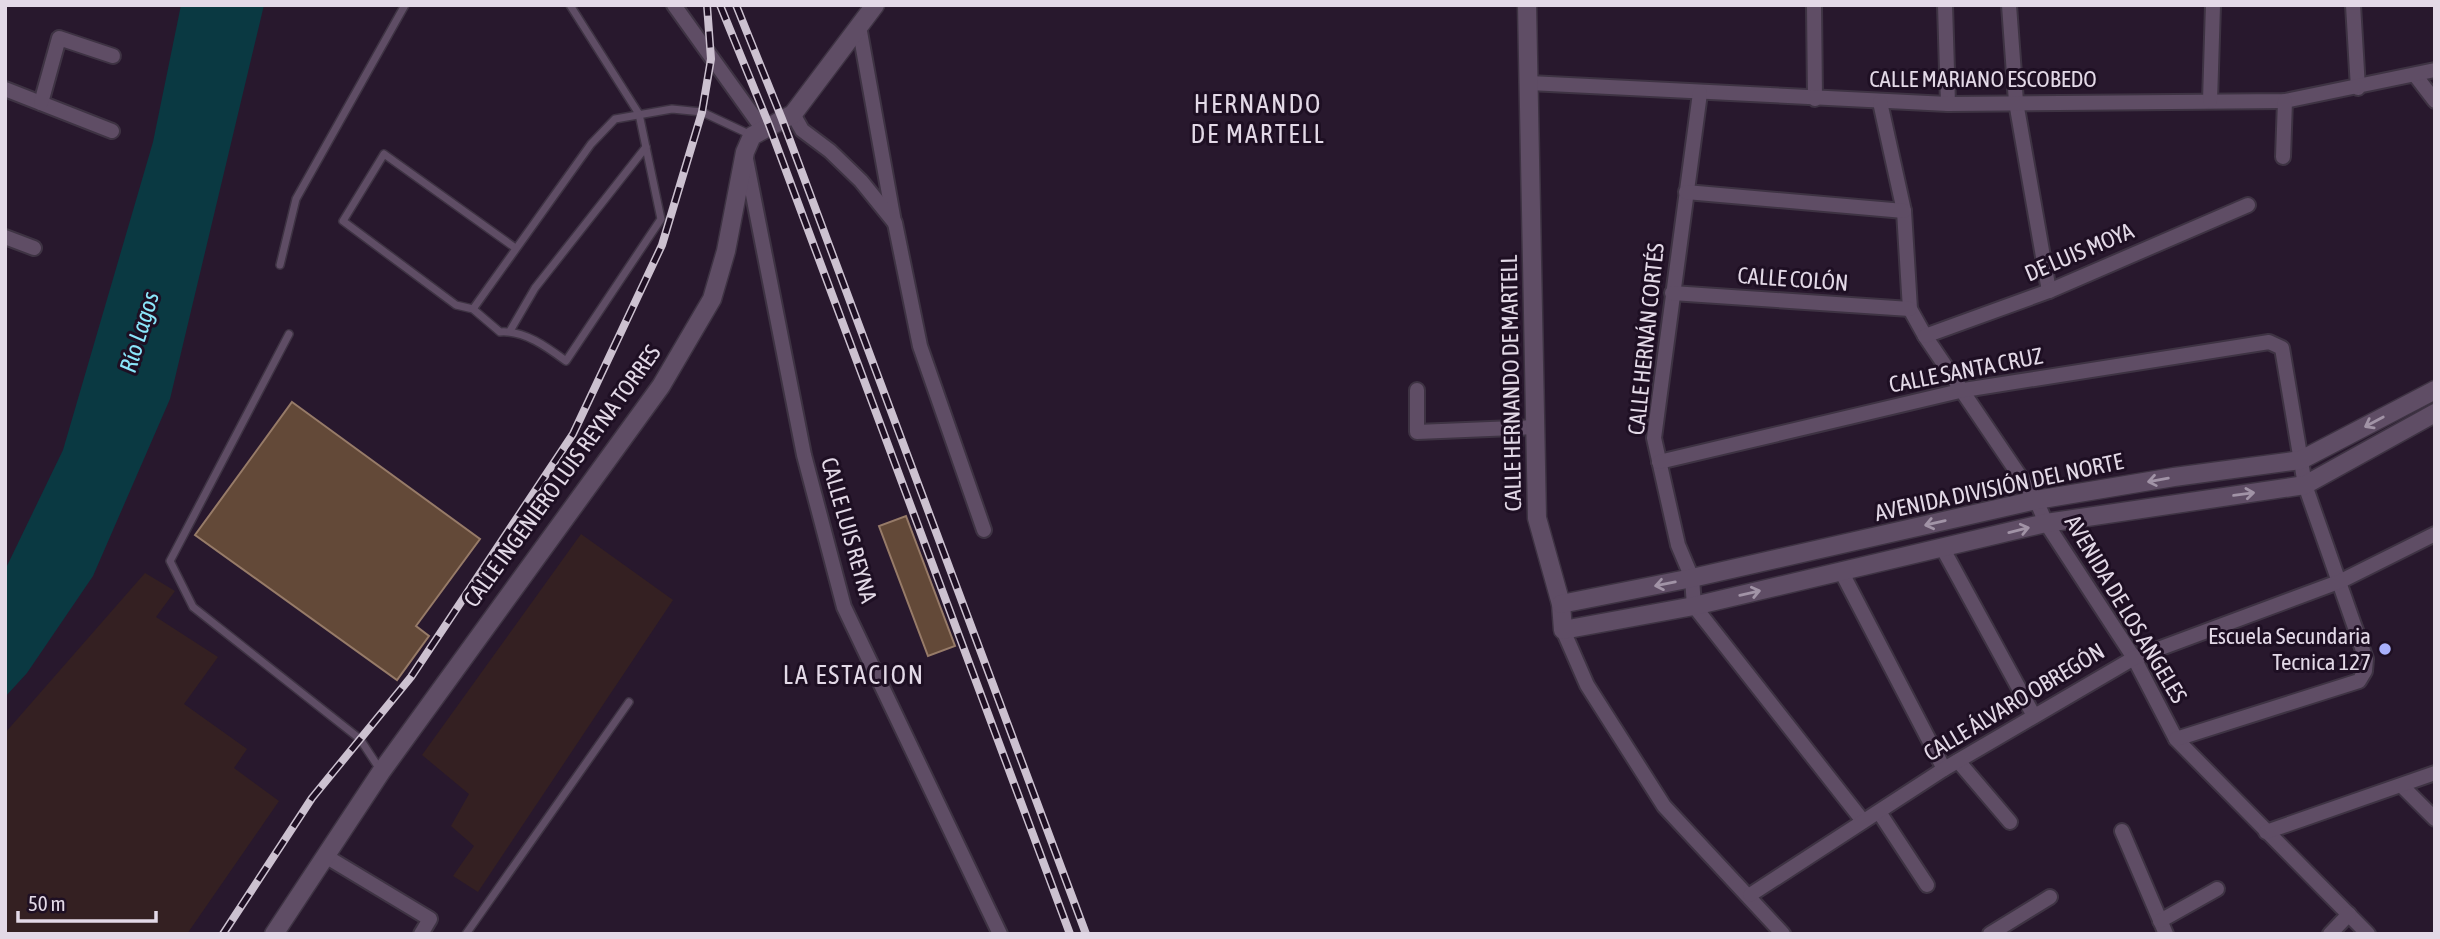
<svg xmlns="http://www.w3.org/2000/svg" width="2440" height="939" font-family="'Asap Condensed',sans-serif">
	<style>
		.industrial { fill: #342022 }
		.water { fill: #0a3942 }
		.building { fill: #634938; stroke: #977b68; stroke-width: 2 }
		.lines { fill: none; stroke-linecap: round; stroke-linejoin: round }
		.service-casing { stroke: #3e3343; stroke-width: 10 }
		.minor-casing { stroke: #3e3343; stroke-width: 18 }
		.tertiary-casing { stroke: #3e3343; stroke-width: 21 }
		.service { stroke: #5f4d65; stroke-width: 7 }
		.minor { stroke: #5f4d65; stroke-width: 14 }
		.tertiary { stroke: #5f4d65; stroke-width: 18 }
		.rail-casing { stroke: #ccc1d0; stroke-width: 8 }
		.rail { stroke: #1e0f23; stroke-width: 5; stroke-dasharray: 16; stroke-linecap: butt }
		.oneway { stroke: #a193a6 }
		.poi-dot { fill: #a9b0fc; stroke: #1e0f23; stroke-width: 2.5 }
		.labels { text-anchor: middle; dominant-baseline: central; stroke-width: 6; stroke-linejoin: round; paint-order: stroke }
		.street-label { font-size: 23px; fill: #e3d9e7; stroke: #1e0f23 }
		.poi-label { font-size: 23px; fill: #e3d9e7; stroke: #1e0f23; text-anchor: end }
		.water-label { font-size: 24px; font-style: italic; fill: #8be6fa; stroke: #1e0f23 }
		.quarter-label { font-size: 26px; letter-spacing: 2px; fill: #e3d9e7; stroke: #1e0f23 }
	</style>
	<rect width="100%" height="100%" fill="#28182d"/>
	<!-- industrial -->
	<g class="industrial">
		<path d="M581 534 673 600 478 892 453 876 474 846 451 826 469 794 422 755Z"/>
		<path d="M145 573 175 591 156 617 218 657 184 704 247 749 234 768 279 801 187 934H5V733Z"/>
	</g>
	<!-- water -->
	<path class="water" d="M181 5H264L170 399 93 576 27 673 5 697V570L63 450 153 142Z"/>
	<!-- building -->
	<g class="building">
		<path d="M292 402 480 539 416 626 429 636 397 680 195 535Z"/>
		<path d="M906 516 955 646 928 656 879 526Z"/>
	</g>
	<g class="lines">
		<!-- service casing -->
		<g class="service-casing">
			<g id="service">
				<path d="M514 247 384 154 343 221 456 305 473 309 500 332C524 330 547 347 566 361L661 219 639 114 570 5"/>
				<path d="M280 265 296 199 405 5"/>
				<path d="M473 309 591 144 615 119 672 109 702 112 751 135"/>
				<path d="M510 331 535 288 646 147"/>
				<path d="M289 334 170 561 193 607 360 739 381 771"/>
				<path d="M466 934 629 702"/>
			</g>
		</g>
		<!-- minor casing -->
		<g class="minor-casing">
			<g id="minor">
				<path d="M674 5 762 128"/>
				<path d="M1814 5 1815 99"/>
				<path d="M1945 5 1948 104"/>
				<path d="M2009 5 2016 102 2049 291"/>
				<path d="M2353 5 2358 88"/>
				<path d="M859 26 894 222"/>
				<path d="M2415 75 2435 101"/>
				<path d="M1529 83 1948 104 2285 101 2435 70"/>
				<path d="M5 89 112 131"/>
				<path d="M1700 93 1654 438 1678 545 1692 578 1694 606 1863 821"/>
				<path d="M2210 101 2213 5"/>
				<path d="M1880 102 1904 211 1910 309 1925 336 2036 500 2046 523 2134 658 2176 739 2368 934"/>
				<path d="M41 103 59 38 113 56"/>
				<path d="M793 114 802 130 830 151 861 181 895 223 920 346 984 530"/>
				<path d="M2283 157 2285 101"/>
				<path d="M746 159 804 455 844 607 1000 934"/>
				<path d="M1686 192 1904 211"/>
				<path d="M5 237 34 248"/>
				<path d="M1672 293 1910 309"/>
				<path d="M1925 336 2049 291 2248 205"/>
				<path d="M1417 390V432L1536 427"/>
				<path d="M1659 462 1964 390 2269 342 2282 348 2305 485 2366 659 2365 671 2359 681 2176 739"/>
				<path d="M1943 549 2034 716"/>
				<path d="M1841 571 1944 769"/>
				<path d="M1563 630 1587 685 1664 806 1783 934"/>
				<path d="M1958 761 2010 822"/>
				<path d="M2402 786 2435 819"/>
				<path d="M1879 812 1927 885"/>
				<path d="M2122 831 2166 934"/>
				<path d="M2266 832 2435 773"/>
				<path d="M327 857 430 919 421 934"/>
				<path d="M1750 895 1944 769 2134 658 2341 581 2435 534"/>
				<path d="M2160 921 2217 889"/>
				<path d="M1990 934 2050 897"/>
				<path d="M2330 934 2349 914"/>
			</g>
		</g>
		<!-- tertiary casing -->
		<g class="tertiary-casing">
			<g id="tertiary">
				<path d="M1527 5 1537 518 1561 604 1563 630 1694 606 2046 523 2305 485 2435 413"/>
				<path d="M1561 604 1692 578 2036 500 2174 477 2301 460 2435 390"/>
				<path d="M274 934 381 772 661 386 712 299 726 251 745 152 752 136 793 114 875 5"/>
			</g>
		</g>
		<!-- service -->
		<use href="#service" class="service"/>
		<!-- minor -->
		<use href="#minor" class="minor"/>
		<!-- tertiary -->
		<use href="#tertiary" class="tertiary"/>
		<!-- rail casing -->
		<g class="rail-casing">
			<g id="rail">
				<path d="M720 5 769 125 1070 934"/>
				<path d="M736 5 782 119 1086 934"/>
				<path d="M223 934 312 798 411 677 573 434 662 245 702 112 711 59 707 5"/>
			</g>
		</g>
		<!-- rail -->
		<use href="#rail" class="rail"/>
	</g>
	<!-- one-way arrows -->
	<defs><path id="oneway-shaft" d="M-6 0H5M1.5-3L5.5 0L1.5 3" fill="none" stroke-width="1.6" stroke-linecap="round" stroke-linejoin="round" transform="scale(1.75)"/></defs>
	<g class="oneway">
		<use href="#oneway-shaft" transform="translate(2374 422) rotate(152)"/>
		<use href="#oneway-shaft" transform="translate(2158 480) rotate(170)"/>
		<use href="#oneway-shaft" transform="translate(2244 494) rotate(-8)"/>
		<use href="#oneway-shaft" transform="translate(1935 523) rotate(167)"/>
		<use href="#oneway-shaft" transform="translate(2019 530) rotate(-14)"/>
		<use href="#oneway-shaft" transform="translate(1665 584) rotate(169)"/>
		<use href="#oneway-shaft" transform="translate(1750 593) rotate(-13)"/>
	</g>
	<!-- markers -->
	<circle class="poi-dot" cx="2385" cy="649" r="7"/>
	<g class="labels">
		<!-- street labels -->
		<g class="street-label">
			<text x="1983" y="79">CALLE MARIANO ESCOBEDO</text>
			<text transform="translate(2079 252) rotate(-23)">DE LUIS MOYA</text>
			<text transform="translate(1793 279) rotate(4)">CALLE COLÓN</text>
			<text transform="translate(1646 339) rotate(-84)">CALLE HERNÁN CORTÉS</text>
			<text transform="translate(1966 370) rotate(-11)">CALLE SANTA CRUZ</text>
			<text transform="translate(1511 383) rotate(-91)">CALLE HERNANDO DE MARTELL</text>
			<text transform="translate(562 476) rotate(-54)">CALLE INGENIERO LUIS REYNA TORRES</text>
			<text transform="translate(1999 487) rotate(-12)">AVENIDA DIVISIÓN DEL NORTE</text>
			<text transform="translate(849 530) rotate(74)">CALLE LUIS REYNA</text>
			<text transform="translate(2126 609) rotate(59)">AVENIDA DE LOS ANGELES</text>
			<text transform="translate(2014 702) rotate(-31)">CALLE ÁLVARO OBREGÓN</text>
		</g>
		<!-- poi labels -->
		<g class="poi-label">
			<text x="2371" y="636">Escuela Secundaria<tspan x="2371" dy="26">Tecnica 127</tspan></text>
		</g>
		<!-- water labels -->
		<g class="water-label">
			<text transform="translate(139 332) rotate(-73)">Río Lagos</text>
		</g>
		<!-- quarter labels -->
		<g class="quarter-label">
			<text x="1258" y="104">HERNANDO<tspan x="1258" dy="30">DE MARTELL</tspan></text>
			<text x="854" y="675">LA ESTACION</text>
		</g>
	</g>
	<!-- border -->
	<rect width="2440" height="939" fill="none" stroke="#e3d9e7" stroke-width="14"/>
	<!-- scale -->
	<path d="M18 911v10h138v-10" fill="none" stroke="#e3d9e7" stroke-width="3.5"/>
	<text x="28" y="911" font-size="21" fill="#e3d9e7" stroke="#1e0f23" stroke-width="5" paint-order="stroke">50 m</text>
</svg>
